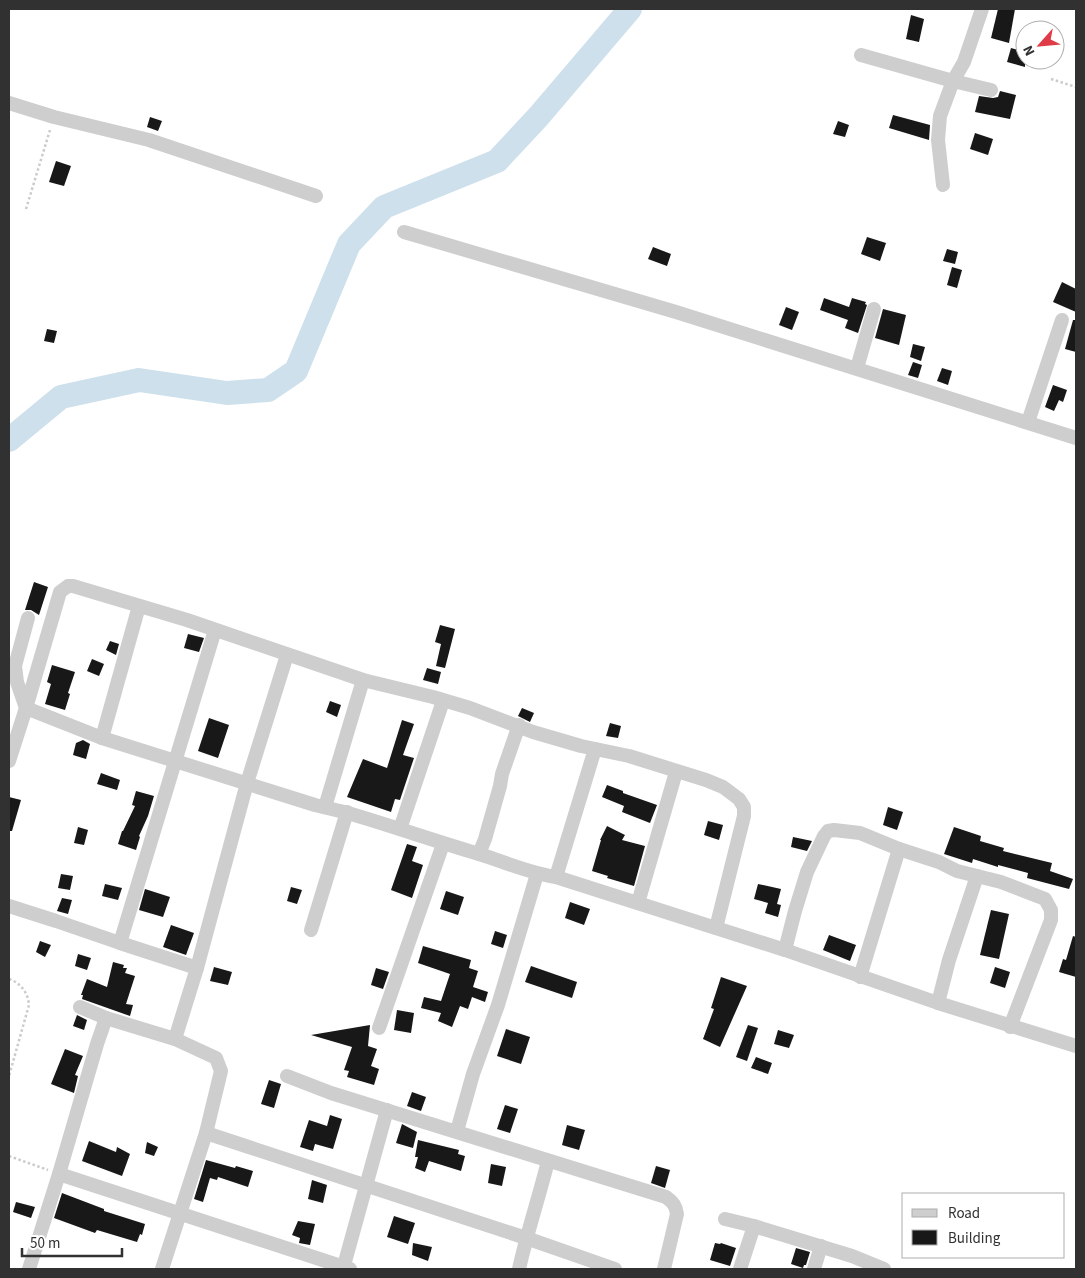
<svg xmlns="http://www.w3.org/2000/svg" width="1085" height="1278" font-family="'Source Sans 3',sans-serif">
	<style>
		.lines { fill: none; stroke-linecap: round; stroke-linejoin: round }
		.river { stroke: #cde0ec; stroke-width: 24 }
		.building { fill: #181818 }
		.path { stroke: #cbcbcb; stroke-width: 2.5; stroke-dasharray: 2.5 2.5; stroke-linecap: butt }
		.minor { stroke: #cecece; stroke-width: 14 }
	</style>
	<rect width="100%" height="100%" fill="#fff"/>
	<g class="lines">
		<!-- river -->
		<path class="river" d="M9 440 61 397 139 380 227 393 268 390 296 371 349 244 384 207 497 161 538 117 630 9"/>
	</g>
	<!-- building -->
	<g class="building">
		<path d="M998 9H1015L1009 43 991 38Z"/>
		<path d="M911 15 924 19 919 42 906 39Z"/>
		<path d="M1011 48 1025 52V67L1007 62Z"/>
		<path d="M1000 91 1016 95 1010 119 975 112 979 96 993 98 998 97Z"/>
		<path d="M893 115 930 125 929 140 889 128Z"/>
		<path d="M150 117 162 121 158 131 147 127Z"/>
		<path d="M838 121 849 125 845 137 833 134Z"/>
		<path d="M975 133 993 139 988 155 970 149Z"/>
		<path d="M56 161 71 166 64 186 49 182Z"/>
		<path d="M867 237 886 243 880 261 861 254Z"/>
		<path d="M653 247 671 254 667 266 648 259Z"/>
		<path d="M947 249 958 252 955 264 943 261Z"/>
		<path d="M952 267 962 270 957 288 947 285Z"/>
		<path d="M1062 282 1076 289V312L1053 302Z"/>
		<path d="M824 298 849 307 852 298 866 302 865 304 867 305 858 333 845 328 848 320 820 310Z"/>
		<path d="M786 307 799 312 792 330 779 325Z"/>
		<path d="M883 309 906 315 899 345 875 338Z"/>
		<path d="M1073 320H1076V352L1065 349Z"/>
		<path d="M47 329 57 331 54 343 44 341Z"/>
		<path d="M913 344 925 347 921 361 910 357Z"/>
		<path d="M913 362 922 365 918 378 908 375Z"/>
		<path d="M942 368 952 371 948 385 937 381Z"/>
		<path d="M1053 385 1067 390 1063 402 1059 400 1054 411 1045 407Z"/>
		<path d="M34 582 48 587 39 615 31 610H25Z"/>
		<path d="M440 625 455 629 445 668 436 666 441 644 435 642Z"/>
		<path d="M188 634 204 638 199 652 184 648Z"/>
		<path d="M110 641 119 644 116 655 106 650Z"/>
		<path d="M92 659 104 664 99 676 87 671Z"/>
		<path d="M52 665 75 672 68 693 70 694 65 710 45 704 51 684 47 682Z"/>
		<path d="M427 668 441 672 438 684 423 680Z"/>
		<path d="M330 701 341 705 337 717 326 712Z"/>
		<path d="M522 708 534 713 530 722 518 716Z"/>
		<path d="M209 718 229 725 218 758 198 751Z"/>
		<path d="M402 720 414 724 403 755 414 758 400 800 395 799 391 812 347 797 363 759 387 768Z"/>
		<path d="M610 723 621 726 618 738 606 736Z"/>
		<path d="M83 740 90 744 86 759 73 755 76 743Z"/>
		<path d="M101 773 120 780 117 790 97 784Z"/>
		<path d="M607 785 623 791V793L657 805 650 823 622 812 624 806 602 797Z"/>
		<path d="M136 791 154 796 148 816 139 836 140 837 136 850 118 844 122 831H123L135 806 132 805Z"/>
		<path d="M9 797 21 800 12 831H9Z"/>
		<path d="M888 807 903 812 897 830 883 825Z"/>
		<path d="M708 821 723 825 719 840 704 835Z"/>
		<path d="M607 826 625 835 622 840 645 846 634 886 607 878 608 876 592 871 601 840H600Z"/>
		<path d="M78 827 88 830 84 845 74 843Z"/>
		<path d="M954 827 981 836 980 841 1004 848 1003 851 1052 863 1050 871 1073 879 1069 889 1027 878 1028 873 998 865V867L973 859 972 863 944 854Z"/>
		<path d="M793 837 812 841 807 851 791 847Z"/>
		<path d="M407 844 417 847 412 861 423 865 412 898 391 890Z"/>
		<path d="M61 874 73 876 70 890 58 888Z"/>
		<path d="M105 884 122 888 118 900 102 896Z"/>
		<path d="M758 884 781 889 777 904 781 905 778 917 765 913 768 903 754 899Z"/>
		<path d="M291 887 302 890 297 904 287 901Z"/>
		<path d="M145 889 170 897 163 917 139 910Z"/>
		<path d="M446 891 464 897 458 915 440 909Z"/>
		<path d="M62 898 72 900 68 914 57 911Z"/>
		<path d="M570 902 590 909 584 925 565 918Z"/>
		<path d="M991 910 1009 914 999 959 980 955Z"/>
		<path d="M171 925 194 933 186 955 163 947Z"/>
		<path d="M495 931 507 935 503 948 491 944Z"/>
		<path d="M829 935 856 945 850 961 823 950Z"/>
		<path d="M1073 936 1076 937V977L1059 972 1063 959 1066 960Z"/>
		<path d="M40 941 51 945 45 957 36 952Z"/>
		<path d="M423 946 471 960 469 968 478 971 473 987 488 992 485 1002 472 997 468 1009 460 1006 452 1027 438 1021 441 1013 421 1008 424 997 441 1001 450 974 418 963Z"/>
		<path d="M78 954 91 958 87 970 75 966Z"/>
		<path d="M113 962 124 965 123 968H127L125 973 135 976 126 1004 133 1005 130 1016 82 999 83 995H81L87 979 107 987Z"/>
		<path d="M531 966 577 982 572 998 525 982Z"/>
		<path d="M214 967 232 972 228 985 210 981Z"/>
		<path d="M995 967 1010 972 1005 988 990 983Z"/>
		<path d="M376 968 389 972 383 989 371 985Z"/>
		<path d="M721 977 747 986 720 1047 703 1039 714 1009 711 1008Z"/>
		<path d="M397 1010 414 1013 411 1033 394 1030Z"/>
		<path d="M77 1015 87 1020 84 1030 73 1026Z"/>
		<path d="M370 1025 368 1046 377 1049 371 1066 379 1069 374 1085 347 1077 349 1071 344 1070 352 1047 311 1035Z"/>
		<path d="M748 1025 758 1028 747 1061 736 1057Z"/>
		<path d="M506 1029 530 1037 521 1064 497 1056Z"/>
		<path d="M778 1030 794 1035 789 1048 774 1044Z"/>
		<path d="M65 1049 83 1056 75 1075 78 1076 74 1093 51 1084Z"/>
		<path d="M756 1057 772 1063 768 1074 751 1068Z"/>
		<path d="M269 1080 281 1084 274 1108 261 1104Z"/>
		<path d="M412 1092 426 1097 421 1111 407 1106Z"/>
		<path d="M505 1105 518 1109 510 1133 497 1129Z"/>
		<path d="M330 1115 342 1119 333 1149 315 1144 313 1151 300 1147 309 1120 327 1126Z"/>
		<path d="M402 1124 417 1132 413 1148 396 1143Z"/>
		<path d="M567 1125 585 1130 579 1150 562 1145Z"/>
		<path d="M418 1140 459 1150 458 1154 465 1156 461 1171 429 1161 425 1172 415 1168 418 1157H415Z"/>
		<path d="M89 1141 116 1152 117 1147 130 1154 122 1176 82 1161Z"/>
		<path d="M147 1142 158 1147 154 1156 145 1153Z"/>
		<path d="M206 1160 235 1168 236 1166 253 1171 248 1187 218 1177 217 1180 210 1178 203 1202 194 1199Z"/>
		<path d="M491 1164 506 1167 502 1186 488 1183Z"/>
		<path d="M656 1166 670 1170 665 1188 651 1183Z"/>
		<path d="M312 1180 327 1185 323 1203 308 1199Z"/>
		<path d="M62 1193 104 1209V1211L145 1224 142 1235 140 1234 137 1242 97 1230 95 1233 54 1218Z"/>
		<path d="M16 1202 35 1207 31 1218 13 1212Z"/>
		<path d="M394 1216 415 1223 408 1244 387 1237Z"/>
		<path d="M298 1221 315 1224 310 1245 299 1243 300 1238 292 1235Z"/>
		<path d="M413 1243 432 1247 428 1261 412 1255Z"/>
		<path d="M715 1243 720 1244 721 1243 736 1248 730 1266 710 1260Z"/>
		<path d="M796 1248 810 1252 806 1265H804L803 1268 791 1264Z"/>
	</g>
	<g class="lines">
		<!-- path -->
		<g class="path">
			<path d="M1051 79 1076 87"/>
			<path d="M26 209 50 130"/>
			<path d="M9 979C21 983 28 993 29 1005L9 1076"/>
			<path d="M9 1156 48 1170"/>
		</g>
		<!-- minor -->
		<g class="minor">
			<path d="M861 55 953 81 991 90"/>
			<path d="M9 103 54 117 149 140 316 196"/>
			<path d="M943 185 938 140 940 116 953 81 964 62 982 9"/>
			<path d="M404 232 676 312 1076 438"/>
			<path d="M857 368 874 309"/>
			<path d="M1028 422 1062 320"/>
			<path d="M215 630 120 943 197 968 247 783 287 655"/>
			<path d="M26 708 60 592 68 586H73L187 620 363 680 433 697 470 708 533 732 581 746 629 756 706 780 723 787 739 799 744 807V816L716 928"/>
			<path d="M26 708 17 682 15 666 28 618"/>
			<path d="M102 738 139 606"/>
			<path d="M9 761 26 708 102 738 315 805C326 808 337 810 348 813 392 826 435 841 479 854 505 862 529 873 556 877L785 950 938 1003 1076 1046"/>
			<path d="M325 807 363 680"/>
			<path d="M400 829 443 701"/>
			<path d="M479 854 485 839 500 786 502 774 519 725"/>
			<path d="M977 876 1001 882 1045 899 1051 910V920L1010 1027"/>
			<path d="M556 877 595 749"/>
			<path d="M638 903 676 772"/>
			<path d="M9 906 56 921 120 943"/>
			<path d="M311 930 347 812"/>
			<path d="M785 950 795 911 807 872 824 836 828 831 834 830 860 833 899 849 939 862 957 871 977 876 949 960 938 1003"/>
			<path d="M860 977 899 849"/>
			<path d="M80 1007 106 1018"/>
			<path d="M379 1028 443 844"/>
			<path d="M175 1039 197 968"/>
			<path d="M287 1076 331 1093 666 1197C673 1202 676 1206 677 1214L664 1269"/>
			<path d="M457 1131 473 1074 498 1005 537 874"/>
			<path d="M206 1133 526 1238 615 1269"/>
			<path d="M59 1174 350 1269"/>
			<path d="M725 1219 754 1226 740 1269"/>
			<path d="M754 1226 852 1256 884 1269"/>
			<path d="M29 1269 59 1174 97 1044 106 1018 175 1039 216 1058 221 1071 206 1133 162 1269"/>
			<path d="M343 1269 387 1110"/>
			<path d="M519 1269C527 1233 539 1197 548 1161"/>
			<path d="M814 1269 821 1246"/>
		</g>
	</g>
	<!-- border -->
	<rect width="1085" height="1278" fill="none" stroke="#313131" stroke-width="20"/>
	<!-- legend -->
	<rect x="902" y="1193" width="162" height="65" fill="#ffffff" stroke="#adadad"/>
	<rect x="912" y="1209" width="25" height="8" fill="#cecece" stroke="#adadad"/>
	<text x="948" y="1218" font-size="15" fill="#313131">Road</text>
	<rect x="912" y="1230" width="25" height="15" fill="#181818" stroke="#adadad"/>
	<text x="948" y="1243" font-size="15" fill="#313131">Building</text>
	<!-- north arrow -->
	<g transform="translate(1040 45) rotate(243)"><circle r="24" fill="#ffffff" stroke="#adadad"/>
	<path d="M0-4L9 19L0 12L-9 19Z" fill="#df3c48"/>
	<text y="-8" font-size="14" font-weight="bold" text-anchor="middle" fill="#313131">N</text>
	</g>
	<!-- scale -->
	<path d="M22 1248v8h100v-8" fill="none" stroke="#313131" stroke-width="2.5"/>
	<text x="30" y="1248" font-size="15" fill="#313131" stroke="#ffffff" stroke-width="4" paint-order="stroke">50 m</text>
</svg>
